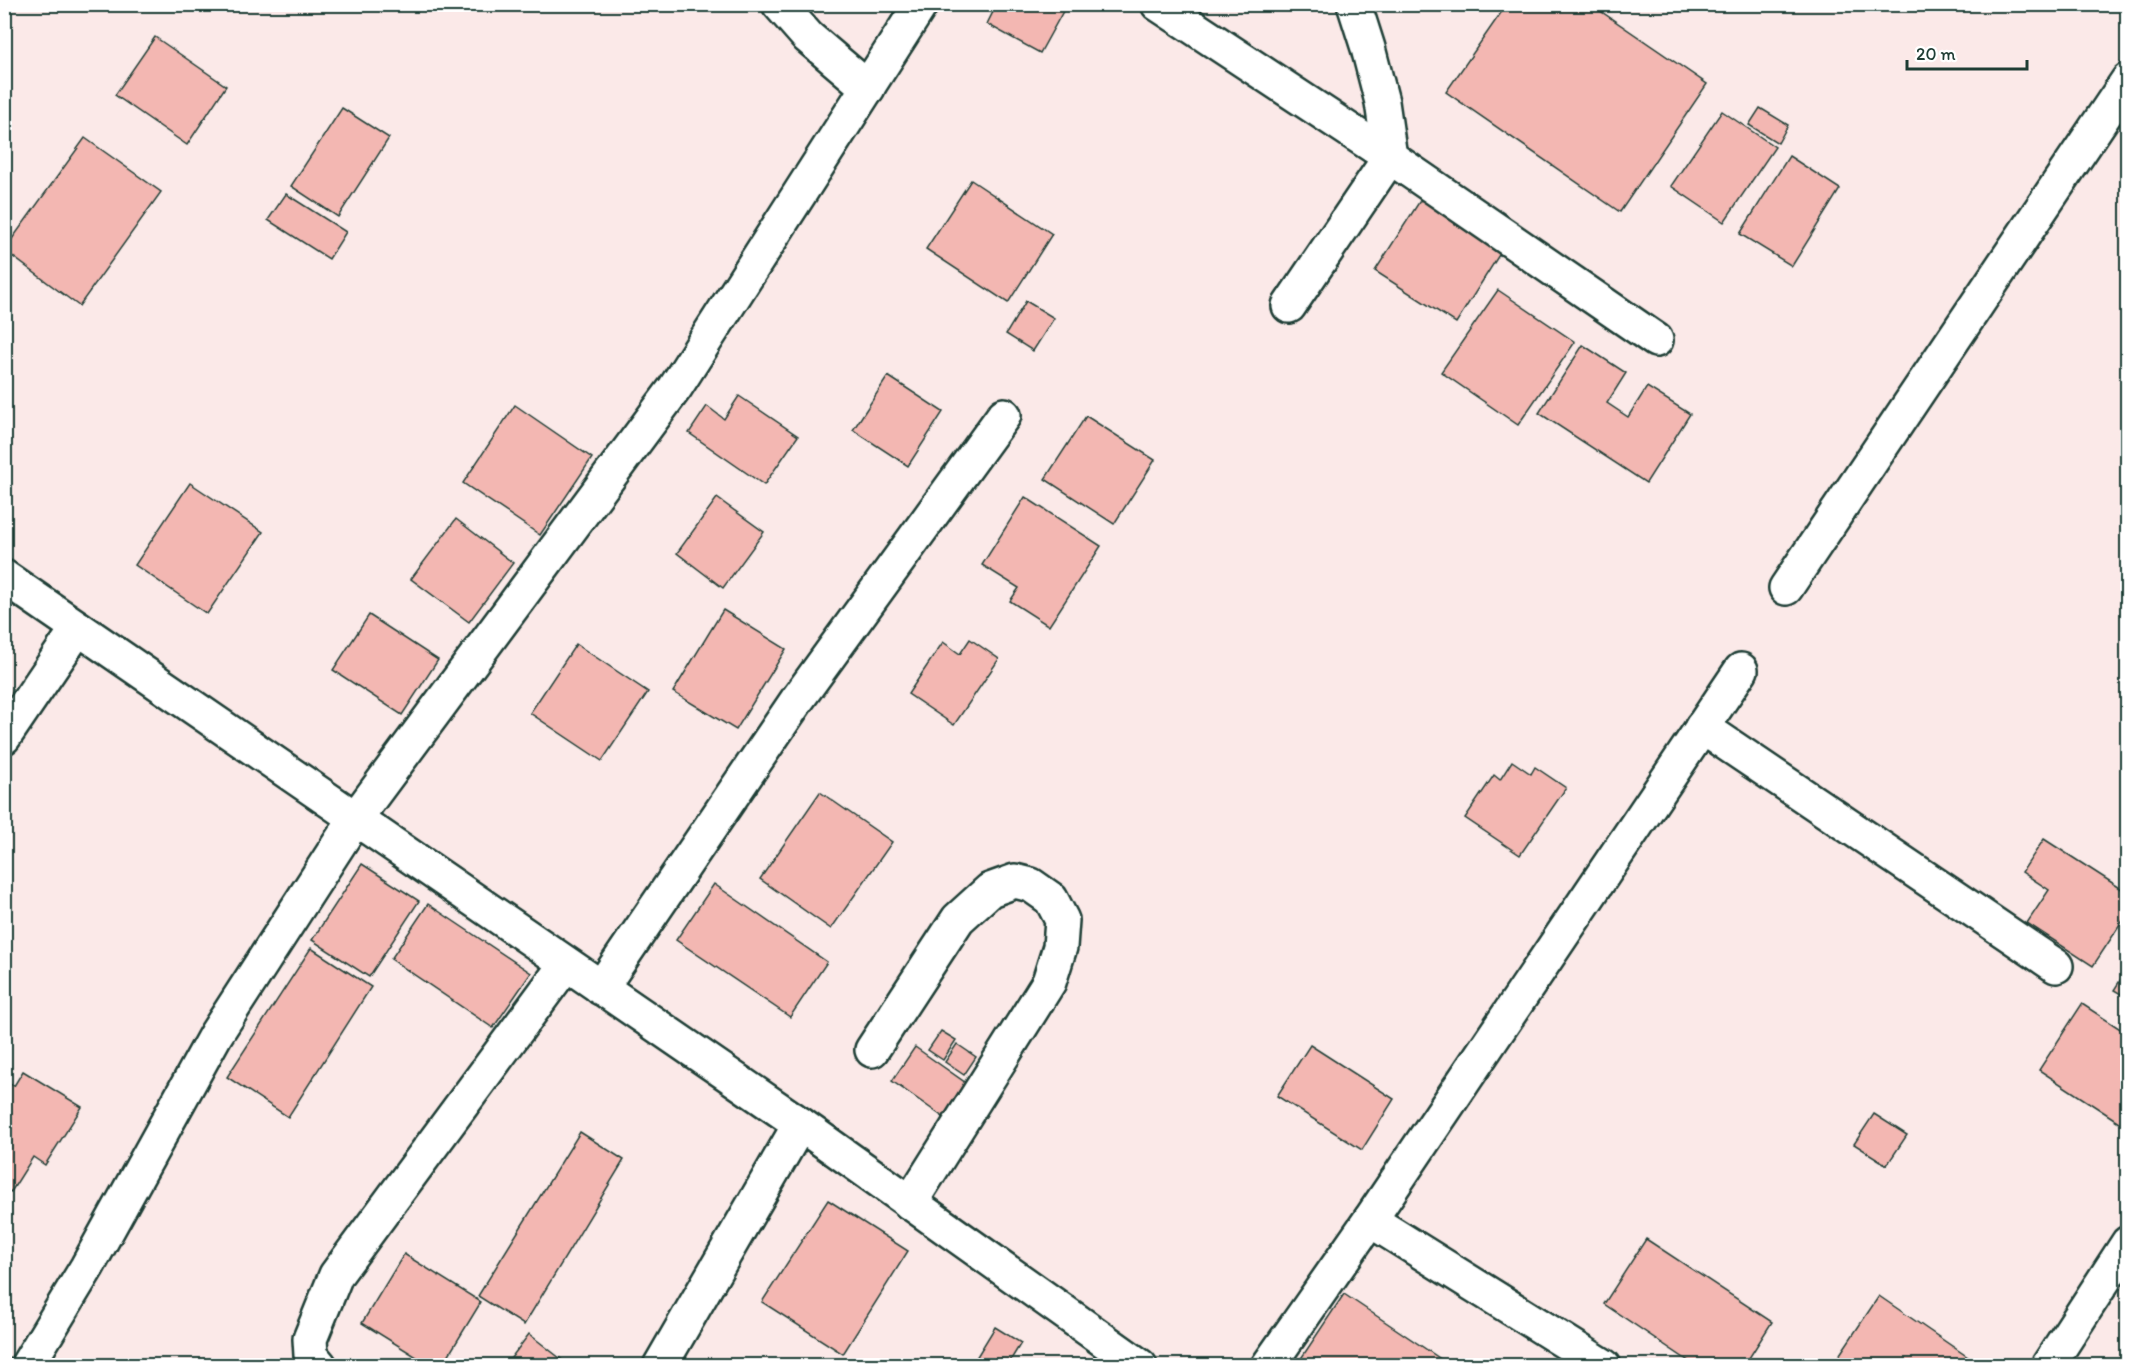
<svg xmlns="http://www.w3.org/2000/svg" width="2132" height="1370" font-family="Itim,sans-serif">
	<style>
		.building { fill: #f3b7b2; stroke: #1f3d34; stroke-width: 1.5 }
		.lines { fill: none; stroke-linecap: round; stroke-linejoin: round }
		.minor-casing { stroke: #1f3d34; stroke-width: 38 }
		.secondary-casing { stroke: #1f3d34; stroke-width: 38 }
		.minor { stroke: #fff; stroke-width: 33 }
		.secondary { stroke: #fff; stroke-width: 33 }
	</style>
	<rect width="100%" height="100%" fill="#fbe9e8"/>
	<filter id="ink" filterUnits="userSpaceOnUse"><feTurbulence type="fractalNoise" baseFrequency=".0167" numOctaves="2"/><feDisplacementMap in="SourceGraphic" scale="12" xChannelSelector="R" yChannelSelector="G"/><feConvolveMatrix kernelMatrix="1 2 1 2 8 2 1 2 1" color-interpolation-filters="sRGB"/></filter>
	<g filter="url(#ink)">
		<!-- building -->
		<g class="building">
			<path d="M997 4H1067L1040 53 987 24Z"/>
			<path d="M1507 4H1590L1707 84 1620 212 1446 92Z"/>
			<path d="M155 37 226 86 187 145 115 95Z"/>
			<path d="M342 108 389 138 338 217 291 186Z"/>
			<path d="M1760 108 1788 125 1778 143 1749 125Z"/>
			<path d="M1722 111 1775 147 1724 222 1671 186Z"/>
			<path d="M85 138 161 192 79 306 4 250Z"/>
			<path d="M1789 156 1840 189 1792 266 1740 234Z"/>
			<path d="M971 180 1052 234 1008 303 926 249Z"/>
			<path d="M286 194 346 232 329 259 268 220Z"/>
			<path d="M1423 196 1504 247 1456 323 1375 271Z"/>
			<path d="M1498 290 1575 342 1518 425 1441 372Z"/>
			<path d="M1026 301 1054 318 1033 351 1006 334Z"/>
			<path d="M1583 345 1626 373 1607 403 1628 417 1647 387 1690 414 1646 483 1539 413Z"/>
			<path d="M888 376 943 412 908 466 853 430Z"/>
			<path d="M739 396 798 436 764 485 689 433 707 406 724 419Z"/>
			<path d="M515 405 592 458 540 535 463 483Z"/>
			<path d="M1086 416 1155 460 1114 524 1045 479Z"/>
			<path d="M190 483 263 532 207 614 135 565Z"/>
			<path d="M1025 497 1101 546 1049 626 1010 601 1019 588 982 565Z"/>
			<path d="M717 498 764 532 723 588 677 553Z"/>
			<path d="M456 519 513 563 469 622 411 579Z"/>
			<path d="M723 610 786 649 736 730 673 692Z"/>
			<path d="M369 615 438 660 402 715 333 670Z"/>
			<path d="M970 639 999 659 954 725 908 694 943 642 960 654Z"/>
			<path d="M576 644 648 692 602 761 530 713Z"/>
			<path d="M1512 761 1531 774 1535 767 1566 788 1520 855 1465 818 1494 775 1500 780Z"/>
			<path d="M820 792 892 842 831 929 760 879Z"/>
			<path d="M2044 839 2128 893V913L2093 966 2027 923 2049 890 2022 872Z"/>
			<path d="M362 864 419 901 369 977 312 940Z"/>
			<path d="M714 884 827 962 790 1017 676 940Z"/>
			<path d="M428 904 531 973 493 1028 391 959Z"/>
			<path d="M311 948 371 987 288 1117 227 1077Z"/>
			<path d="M2128 968V998L2114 990Z"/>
			<path d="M2082 1004 2128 1034V1128L2039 1070Z"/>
			<path d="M941 1031 956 1040 943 1060 928 1050Z"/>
			<path d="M957 1044 976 1057 964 1075 945 1062Z"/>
			<path d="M1310 1045 1394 1099 1362 1150 1277 1096Z"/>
			<path d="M915 1047 966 1083 943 1117 892 1081Z"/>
			<path d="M23 1071 82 1107 45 1165 33 1157 11 1192 4 1188V1080L14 1086Z"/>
			<path d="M1874 1114 1907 1135 1887 1165 1854 1144Z"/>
			<path d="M580 1132 624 1160 524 1325 478 1296Z"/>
			<path d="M828 1200 908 1251 843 1354 762 1302Z"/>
			<path d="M1646 1239 1772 1322 1744 1366H1696L1604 1304Z"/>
			<path d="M404 1254 481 1302 442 1366H431L362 1323Z"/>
			<path d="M1344 1294 1451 1366H1296Z"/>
			<path d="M1879 1296 1978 1364 1977 1366H1832Z"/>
			<path d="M995 1327 1021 1343 1007 1366H978L973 1363Z"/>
			<path d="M529 1334 570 1366H505Z"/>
		</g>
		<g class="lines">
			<!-- minor casing -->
			<g class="minor-casing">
				<g id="minor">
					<path d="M779 4 808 37 868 88"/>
					<path d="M1158 4 1390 157 1656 340"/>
					<path d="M1289 306 1390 157 1382 102 1368 48 1354 4"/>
					<path d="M1786 588 2128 80"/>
					<path d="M1702 727 2056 966"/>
					<path d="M4 737 78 628"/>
					<path d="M601 988 797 700 1004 415"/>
					<path d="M872 1050 958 919 990 890 1015 881 1031 885 1051 899 1062 920 1060 947 1049 982 910 1203"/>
					<path d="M1370 1220 1604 1366"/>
					<path d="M27 1366 87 1267 216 1034 355 819 675 388 921 4"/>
					<path d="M320 1366 311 1355 310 1339 336 1275 566 964"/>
					<path d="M660 1366 800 1124"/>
					<path d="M1268 1366 1370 1220 1741 670"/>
					<path d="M2048 1366 2128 1243"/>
				</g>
			</g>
			<!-- secondary casing -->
			<g class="secondary-casing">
				<path id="secondary" d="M4 577 800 1124 1140 1366"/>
			</g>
			<!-- minor -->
			<use href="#minor" class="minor"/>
			<!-- secondary -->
			<use href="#secondary" class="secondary"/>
		</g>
	</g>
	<!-- margin -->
	<rect width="2132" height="1370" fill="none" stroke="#fff" stroke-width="24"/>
	<rect x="12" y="12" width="2108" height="1346" fill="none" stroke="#1f3d34" stroke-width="2" filter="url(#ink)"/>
	<!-- scale -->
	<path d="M1907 60v9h120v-9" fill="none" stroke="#1f3d34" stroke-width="3"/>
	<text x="1916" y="60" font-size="18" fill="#1f3d34" stroke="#ffffff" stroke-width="4.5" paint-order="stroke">20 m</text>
</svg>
